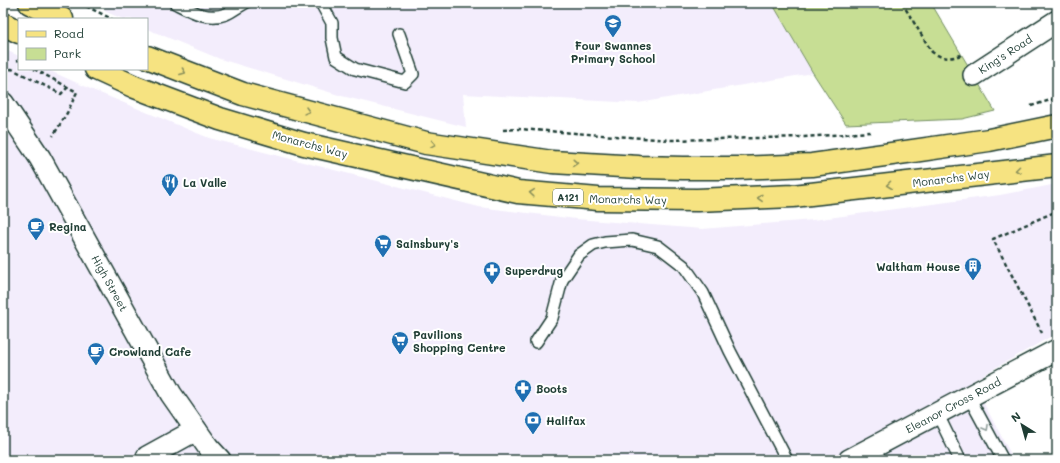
<svg xmlns="http://www.w3.org/2000/svg" width="1060" height="463" font-family="Mali,sans-serif">
	<style>
		.built { fill: #f3edfc }
		.green { fill: #c7de94; stroke: #738e64 }
		.lines { fill: none; stroke-linecap: round; stroke-linejoin: round }
		.lane-casing { stroke: #1f3d34; stroke-width: 14 }
		.street-casing { stroke: #1f3d34; stroke-width: 24 }
		.primary-casing { stroke: #1f3d34; stroke-width: 25 }
		.path { stroke: #1f3d34; stroke-width: 2.5; stroke-dasharray: 4 3; stroke-linecap: butt }
		.lane { stroke: #fff; stroke-width: 11 }
		.street { stroke: #fff; stroke-width: 21 }
		.primary { stroke: #f6e381; stroke-width: 22 }
		.oneway { stroke: #8a905a }
		.oneway2 { stroke: #8f9e9a }
		.labels { text-anchor: middle; dominant-baseline: central; stroke-width: 4; stroke-linejoin: round; paint-order: stroke }
		.shield { fill: #fff; stroke: #627771; stroke-width: 1 }
		.shield-label { font-size: 10px; font-weight: bold; fill: #1f3d34 }
		.poi-label { font-size: 11px; font-weight: bold; fill: #1f3d34; stroke: #fff; text-anchor: start }
		.street-label { font-size: 11px; fill: #1f3d34; stroke: #fff }
	</style>
	<rect width="100%" height="100%" fill="#fff"/>
	<filter id="ink" filterUnits="userSpaceOnUse"><feTurbulence type="fractalNoise" baseFrequency=".025" numOctaves="2"/><feDisplacementMap in="SourceGraphic" scale="8" xChannelSelector="R" yChannelSelector="G"/><feConvolveMatrix kernelMatrix="1 2 1 2 8 2 1 2 1" color-interpolation-filters="sRGB"/></filter>
	<g filter="url(#ink)">
		<!-- built -->
		<g class="built">
			<path d="M107 3H772L813 73 638 103 463 94 466 127 342 96 220 59 147 29V19H123L104 11Z"/>
			<path d="M3 49 19 56V69H46L95 91 209 138 479 207 576 219 702 229 813 220 1000 195 1057 184V333L972 381 1014 460H3Z"/>
		</g>
		<!-- green -->
		<path class="green" d="M772 3H931L995 111 962 119 846 124 813 73Z"/>
		<g class="lines">
			<!-- lane casing -->
			<g class="lane-casing">
				<g id="lane">
					<path d="M175 3C191 11 208 21 226 14 233 11 239 6 245 3"/>
					<path d="M321 3 332 23V38L336 57 355 69 405 82 413 74 399 34"/>
					<path d="M536 342 552 318 562 280 579 255 593 245 605 242 632 240 658 246 684 266 703 293 730 351 787 460"/>
					<path d="M969 397 1003 460"/>
					<path d="M937 413 960 460"/>
				</g>
			</g>
			<!-- street casing -->
			<g class="street-casing">
				<g id="street">
					<path d="M974 75 1057 21"/>
					<path d="M3 103 40 158 171 394 208 447 220 460"/>
					<path d="M147 457 196 430"/>
					<path d="M849 460 1057 350"/>
				</g>
			</g>
			<!-- primary casing -->
			<g class="primary-casing">
				<g id="primary">
					<path d="M30 3 62 19"/>
					<path d="M3 24 19 32"/>
					<path d="M147 57 243 94 426 143 552 162 639 167 683 168H738L812 165 906 152 989 140 1057 126"/>
					<path d="M96 69 135 87 220 119 304 144 518 192 598 199 697 200 793 196 1057 166"/>
				</g>
			</g>
			<!-- path -->
			<g class="path">
				<path d="M80 3 112 19"/>
				<path d="M93 3H94"/>
				<path d="M902 3 932 52C942 59 950 59 961 55"/>
				<path d="M17 60 19 61"/>
				<path d="M34 69 77 92 67 113 53 136"/>
				<path d="M3 70 12 69 61 94 68 87"/>
				<path d="M1031 106 1057 98"/>
				<path d="M503 130 519 129 672 140 804 137 871 132"/>
				<path d="M1042 333 993 239 1057 211"/>
			</g>
			<!-- lane -->
			<use href="#lane" class="lane"/>
			<!-- street -->
			<use href="#street" class="street"/>
			<!-- primary -->
			<use href="#primary" class="primary"/>
		</g>
		<!-- one-way arrows -->
		<defs><path id="oneway-chevron" d="M-2-3.5L2.5 0L-2 3.5" fill="none" stroke-width="1.6" stroke-linecap="round" stroke-linejoin="round"/></defs>
		<g class="oneway">
			<use href="#oneway-chevron" transform="translate(183 72) rotate(21)"/>
			<use href="#oneway-chevron" transform="translate(307 111) rotate(15)"/>
			<use href="#oneway-chevron" transform="translate(433 144) rotate(9)"/>
			<use href="#oneway-chevron" transform="translate(575 163) rotate(4)"/>
			<use href="#oneway-chevron" transform="translate(1018 170) rotate(173)"/>
			<use href="#oneway-chevron" transform="translate(889 185) rotate(173)"/>
			<use href="#oneway-chevron" transform="translate(532 193) rotate(-175)"/>
			<use href="#oneway-chevron" transform="translate(760 198) rotate(178)"/>
		</g>
		<use class="oneway2" href="#oneway-chevron" transform="translate(986 428) rotate(61)"/>
	</g>
	<!-- icons -->
	<defs>
		<g id="school-pin" transform="scale(0.9)"><path d="M0 17L-7.5 6A9.5 9.5 0 1 1 7.5 6Z" fill="#1f6fb2" stroke="#fff"/><path d="M0-5L7-2L0 1L-7-2ZM-4 1L0 2.5L4 1V4Q0 6-4 4Z" fill="#fff"/></g>
		<g id="restaurant-pin" transform="scale(0.9)"><path d="M0 17L-7.5 6A9.5 9.5 0 1 1 7.5 6Z" fill="#1f6fb2" stroke="#fff"/><path d="M-5-6h1v4h1v-4h1v4h1v-4h1v5L-1.5 .5V6h-2V.5L-5-1ZM5-6V6H3V1.5H1.5Q1.5-4 5-6Z" fill="#fff"/></g>
		<g id="cafe-pin" transform="scale(0.9)"><path d="M0 17L-7.5 6A9.5 9.5 0 1 1 7.5 6Z" fill="#1f6fb2" stroke="#fff"/><path d="M-5.5-4.5H6V0H3Q3 3.5 0 3.5H-2.5Q-5.5 3.5-5.5 0ZM3-3.2v2h1.7v-2ZM-6 4.5H4V6H-6Z" fill="#fff"/></g>
		<g id="supermarket-pin" transform="scale(0.9)"><path d="M0 17L-7.5 6A9.5 9.5 0 1 1 7.5 6Z" fill="#1f6fb2" stroke="#fff"/><path d="M-6-5.5h2.5l.6 2H6L4.5 2H-2.5L-4.4-4H-6ZM-1.5 3.2a1.3 1.3 0 1 0 .1 0ZM3 3.2a1.3 1.3 0 1 0 .1 0Z" fill="#fff"/></g>
		<g id="building-pin" transform="scale(0.9)"><path d="M0 17L-7.5 6A9.5 9.5 0 1 1 7.5 6Z" fill="#1f6fb2" stroke="#fff"/><path d="M-4-6H4V6H1V3H-1V6H-4ZM-2.5-4.3h1.7v1.8h-1.7ZM.8-4.3h1.7v1.8H.8ZM-2.5-1h1.7V.8h-1.7ZM.8-1h1.7V.8H.8Z" fill="#fff"/></g>
		<g id="pharmacy-pin" transform="scale(0.9)"><path d="M0 17L-7.5 6A9.5 9.5 0 1 1 7.5 6Z" fill="#1f6fb2" stroke="#fff"/><path d="M-2-6h4v4h4v4h-4v4h-4v-4h-4v-4h4Z" fill="#fff"/></g>
		<g id="bank-pin" transform="scale(0.9)"><path d="M0 17L-7.5 6A9.5 9.5 0 1 1 7.5 6Z" fill="#1f6fb2" stroke="#fff"/><path d="M-6-4H6V4H-6ZM0-2.3a2.3 2.3 0 1 0 0 4.6a2.3 2.3 0 1 0 0-4.6Z" fill="#fff"/></g>
	</defs>
	<g fill-rule="evenodd">
		<use href="#school-pin" x="613" y="23"/>
		<use href="#restaurant-pin" x="170" y="182"/>
		<use href="#cafe-pin" x="36" y="226"/>
		<use href="#supermarket-pin" x="383" y="243"/>
		<use href="#building-pin" x="973" y="266"/>
		<use href="#pharmacy-pin" x="492" y="270"/>
		<use href="#supermarket-pin" x="400" y="340"/>
		<use href="#cafe-pin" x="96" y="351"/>
		<use href="#pharmacy-pin" x="523" y="388"/>
		<use href="#bank-pin" x="533" y="420"/>
	</g>
	<g class="labels">
		<!-- shield labels -->
		<rect class="shield" x="553" y="189" width="30" height="16" rx="3"/>
		<g class="shield-label">
			<text x="568" y="197">A121</text>
		</g>
		<!-- poi labels -->
		<g class="poi-label">
			<text x="613" y="45" text-anchor="middle">Four Swannes<tspan x="613" dy="13">Primary School</tspan></text>
			<text x="183" y="182">La Valle</text>
			<text x="49" y="226">Regina</text>
			<text x="396" y="243">Sainsbury's</text>
			<text x="960" y="266" text-anchor="end">Waltham House</text>
			<text x="505" y="270">Superdrug</text>
			<text x="413" y="334">Pavilions<tspan x="413" dy="13">Shopping Centre</tspan></text>
			<text x="109" y="351">Crowland Cafe</text>
			<text x="536" y="388">Boots</text>
			<text x="546" y="420">Halifax</text>
		</g>
		<!-- street labels -->
		<g class="street-label">
			<text transform="translate(1005 54) rotate(-33)">King's Road</text>
			<text transform="translate(310 144) rotate(15)">Monarchs Way</text>
			<text transform="translate(951 178) rotate(-7)">Monarchs Way</text>
			<text transform="translate(628 199) rotate(1)">Monarchs Way</text>
			<text transform="translate(110 283) rotate(61)">High Street</text>
			<text transform="translate(953 405) rotate(-28)">Eleanor Cross Road</text>
		</g>
	</g>
	<!-- margin -->
	<rect width="1060" height="463" fill="none" stroke="#fff" stroke-width="16"/>
	<rect x="8" y="8" width="1044" height="447" fill="none" stroke="#1f3d34" stroke-width="1.5" filter="url(#ink)"/>
	<!-- legend -->
	<rect x="18" y="18" width="130" height="52" fill="#ffffff" stroke="#a5b1ae"/>
	<rect x="26" y="31" width="20" height="6" fill="#f6e381" stroke="#a5b1ae"/>
	<text x="54" y="38" font-size="12" fill="#1f3d34">Road</text>
	<rect x="26" y="48" width="20" height="12" fill="#c7de94" stroke="#a5b1ae"/>
	<text x="54" y="58" font-size="12" fill="#1f3d34">Park</text>
	<!-- north arrow -->
	<g transform="translate(1022 425) rotate(323)" stroke="#ffffff" stroke-width="3" paint-order="stroke">
	<path d="M0-3L7 15L0 10L-7 15Z" fill="#1f3d34"/>
	<text y="-6" font-size="11" font-weight="bold" text-anchor="middle" fill="#1f3d34">N</text>
	</g>
</svg>
